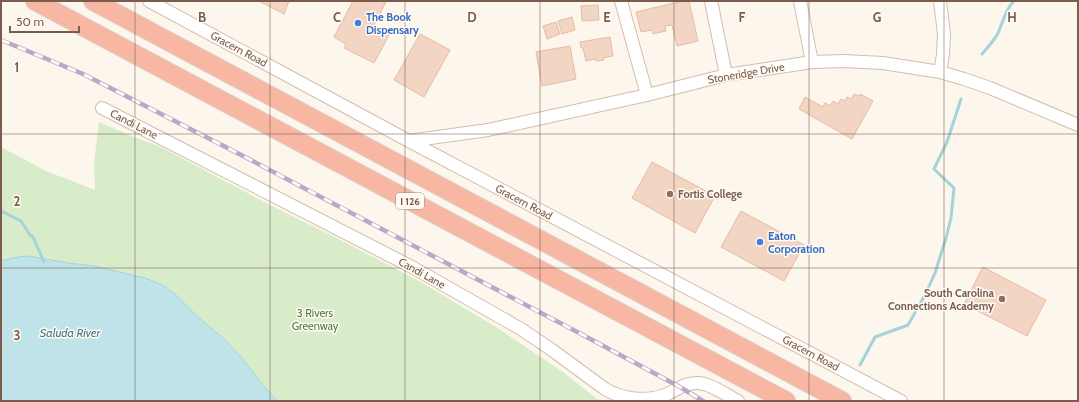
<svg xmlns="http://www.w3.org/2000/svg" width="1079" height="402" font-family="Cabin,sans-serif">
	<style>
		.green { fill: #d8ecc9 }
		.water { fill: #bfe3e8; stroke: #a5d3da }
		.lines { fill: none; stroke-linecap: round; stroke-linejoin: round }
		.stream { stroke: #a5d3da; stroke-width: 3 }
		.building { fill: #f3d5c3; stroke: #e6bba3 }
		.minor-casing { stroke: #d1beb0; stroke-width: 14 }
		.highway-casing { stroke: #dad1cd; stroke-width: 20 }
		.minor { stroke: #fff; stroke-width: 12 }
		.highway { stroke: #f7b7a3; stroke-width: 18 }
		.rail-casing { stroke: #b9a8c9; stroke-width: 4.5 }
		.rail { stroke: #fffaf3; stroke-width: 3; stroke-dasharray: 9; stroke-linecap: butt }
		.grid { fill: none; stroke: #7a5c4d; stroke-width: 1; stroke-opacity: 0.55 }
		.shop-dot { fill: #3f7fe0; stroke: #fffaf3; stroke-width: 1.5 }
		.education-dot { fill: #8d6e63; stroke: #fffaf3; stroke-width: 1.5 }
		.labels { text-anchor: middle; dominant-baseline: central; stroke-width: 3; stroke-linejoin: round; paint-order: stroke }
		.shield { fill: #fffaf3; stroke: #a28b7f; stroke-width: 1 }
		.shield-label { font-size: 10px; font-weight: bold; fill: #7a5c4d }
		.shop-label { font-size: 11px; font-weight: bold; fill: #366cbe; stroke: #fffaf3; text-anchor: start }
		.street-label { font-size: 11px; fill: #7a5c4d; stroke: #fffaf3 }
		.education-label { font-size: 11px; font-weight: bold; fill: #785e54; stroke: #fffaf3; text-anchor: start }
		.park-label { font-size: 11px; fill: #537a41; stroke: #fffaf3 }
		.water-label { font-size: 12px; font-style: italic; fill: #437c86; stroke: #fffaf3 }
		.grid-label { font-size: 13px; text-anchor: middle; font-weight: bold; fill: #7a5c4d; stroke: #fffaf3; stroke-width: 3; stroke-linejoin: round; paint-order: stroke }
	</style>
	<rect width="100%" height="100%" fill="#fdf6ec"/>
	<!-- green -->
	<path class="green" d="M99 122 134 137 159 146 274 207 335 237 419 281 496 327 563 372 597 399 603 401H277L259 380 242 358 222 337 199 318 145 278 94 266 57 262 43 259 37 257H18L1 261V147L46 171 95 190 94 163Z"/>
	<!-- water -->
	<path class="water" d="M29 256 68 263 94 266 145 278 163 285 176 295 199 318 222 337 242 358 259 380 277 401H1V261L18 257Z"/>
	<g class="lines">
		<!-- stream -->
		<g class="stream">
			<path d="M982 54C987 48 994 41 998 33 1003 22 1005 10 1014 1"/>
			<path d="M1 211 21 221 30 235 33 237 44 262"/>
			<path d="M860 365 875 337 908 325 925 295 935 273 946 238 951 218 954 188 934 169 947 142 961 99"/>
		</g>
	</g>
	<!-- building -->
	<g class="building">
		<path d="M259 1H289L284 14Z"/>
		<path d="M353 1H384L386 2 373 27 389 35 374 63 344 48 346 44 334 37Z"/>
		<path d="M683 1H689L698 41 677 46 672 25 665 26 666 31 653 34 652 30 641 32 636 12Z"/>
		<path d="M598 5 599 20 582 21 581 6Z"/>
		<path d="M572 17 575 30 562 34 558 21Z"/>
		<path d="M556 22 560 34 547 39 543 26Z"/>
		<path d="M420 34 450 50 424 97 394 80Z"/>
		<path d="M610 37 613 56 603 58 604 60 596 61 595 59 586 61 583 48H581L580 42Z"/>
		<path d="M570 46 576 79 542 86 536 52Z"/>
		<path d="M854 94 859 96 860 94 873 101 852 139 799 109 805 97 823 107 825 103 830 106 833 101 838 104 841 99 845 101 847 97 851 99Z"/>
		<path d="M652 162 715 196 695 233 632 198Z"/>
		<path d="M741 211 804 245 784 281 721 247Z"/>
		<path d="M983 267 1046 300 1027 336 964 304Z"/>
	</g>
	<g class="lines">
		<!-- minor casing -->
		<g class="minor-casing">
			<g id="minor">
				<path d="M149 1 409 141 901 401"/>
				<path d="M621 1 647 95"/>
				<path d="M711 1 726 75"/>
				<path d="M800 1 812 62"/>
				<path d="M940 72 943 55 944 34 940 1"/>
				<path d="M102 108 412 267 521 329 552 350 605 389C622 399 646 402 665 395 675 391 684 383 696 383 709 382 726 395 738 401"/>
				<path d="M409 141 488 130 647 95 726 75 812 62 844 61 883 63 940 72 964 79 990 88 1078 125"/>
			</g>
		</g>
		<!-- highway casing -->
		<g class="highway-casing">
			<g id="highway">
				<path d="M35 1 786 401"/>
				<path d="M93 1 842 401"/>
			</g>
		</g>
		<!-- minor -->
		<use href="#minor" class="minor"/>
		<!-- highway -->
		<use href="#highway" class="highway"/>
		<!-- rail casing -->
		<g class="rail-casing">
			<path id="rail" d="M1 40 83 74 247 158 581 334 680 387 703 401"/>
		</g>
		<!-- rail -->
		<use href="#rail" class="rail"/>
	</g>
	<!-- grid -->
	<path class="grid" d="M135 1V401M270 1V401M405 1V401M540 1V401M674 1V401M809 1V401M944 1V401M1 134H1078M1 268H1078"/>
	<!-- markers -->
	<g class="shop-dot">
		<circle cx="358" cy="23" r="4"/>
		<circle cx="760" cy="242" r="4"/>
	</g>
	<g class="education-dot">
		<circle cx="670" cy="194" r="4"/>
		<circle cx="1002" cy="299" r="4"/>
	</g>
	<g class="labels">
		<!-- shield labels -->
		<rect class="shield" x="396" y="193" width="28" height="16" rx="3"/>
		<g class="shield-label">
			<text x="410" y="201">I 126</text>
		</g>
		<!-- shop labels -->
		<g class="shop-label">
			<text x="366" y="17">The Book<tspan x="366" dy="13">Dispensary</tspan></text>
			<text x="768" y="236">Eaton<tspan x="768" dy="13">Corporation</tspan></text>
		</g>
		<!-- street labels -->
		<g class="street-label">
			<text transform="translate(239 49) rotate(28)">Gracern Road</text>
			<text transform="translate(746 73) rotate(-10)">Stoneridge Drive</text>
			<text transform="translate(134 124) rotate(27)">Candi Lane</text>
			<text transform="translate(524 202) rotate(28)">Gracern Road</text>
			<text transform="translate(422 273) rotate(29)">Candi Lane</text>
			<text transform="translate(811 353) rotate(28)">Gracern Road</text>
		</g>
		<!-- education labels -->
		<g class="education-label">
			<text x="678" y="194">Fortis College</text>
			<text x="994" y="293" text-anchor="end">South Carolina<tspan x="994" dy="13">Connections Academy</tspan></text>
		</g>
		<!-- park labels -->
		<g class="park-label">
			<text x="315" y="313">3 Rivers<tspan x="315" dy="13">Greenway</tspan></text>
		</g>
		<!-- water labels -->
		<g class="water-label">
			<text x="70" y="332">Saluda River</text>
		</g>
	</g>
	<g class="grid-label">
		<text x="202" y="22">B</text>
		<text x="337" y="22">C</text>
		<text x="472" y="22">D</text>
		<text x="607" y="22">E</text>
		<text x="742" y="22">F</text>
		<text x="877" y="22">G</text>
		<text x="1012" y="22">H</text>
		<text x="17" y="72">1</text>
		<text x="17" y="206">2</text>
		<text x="17" y="340">3</text>
	</g>
	<!-- border -->
	<rect width="1079" height="402" fill="none" stroke="#7a5c4d" stroke-width="4"/>
	<!-- scale -->
	<path d="M10 26v6h69v-6" fill="none" stroke="#7a5c4d" stroke-width="2"/>
	<text x="16" y="26" font-size="12" fill="#7a5c4d" stroke="#fffaf3" stroke-width="3" paint-order="stroke">50 m</text>
</svg>
